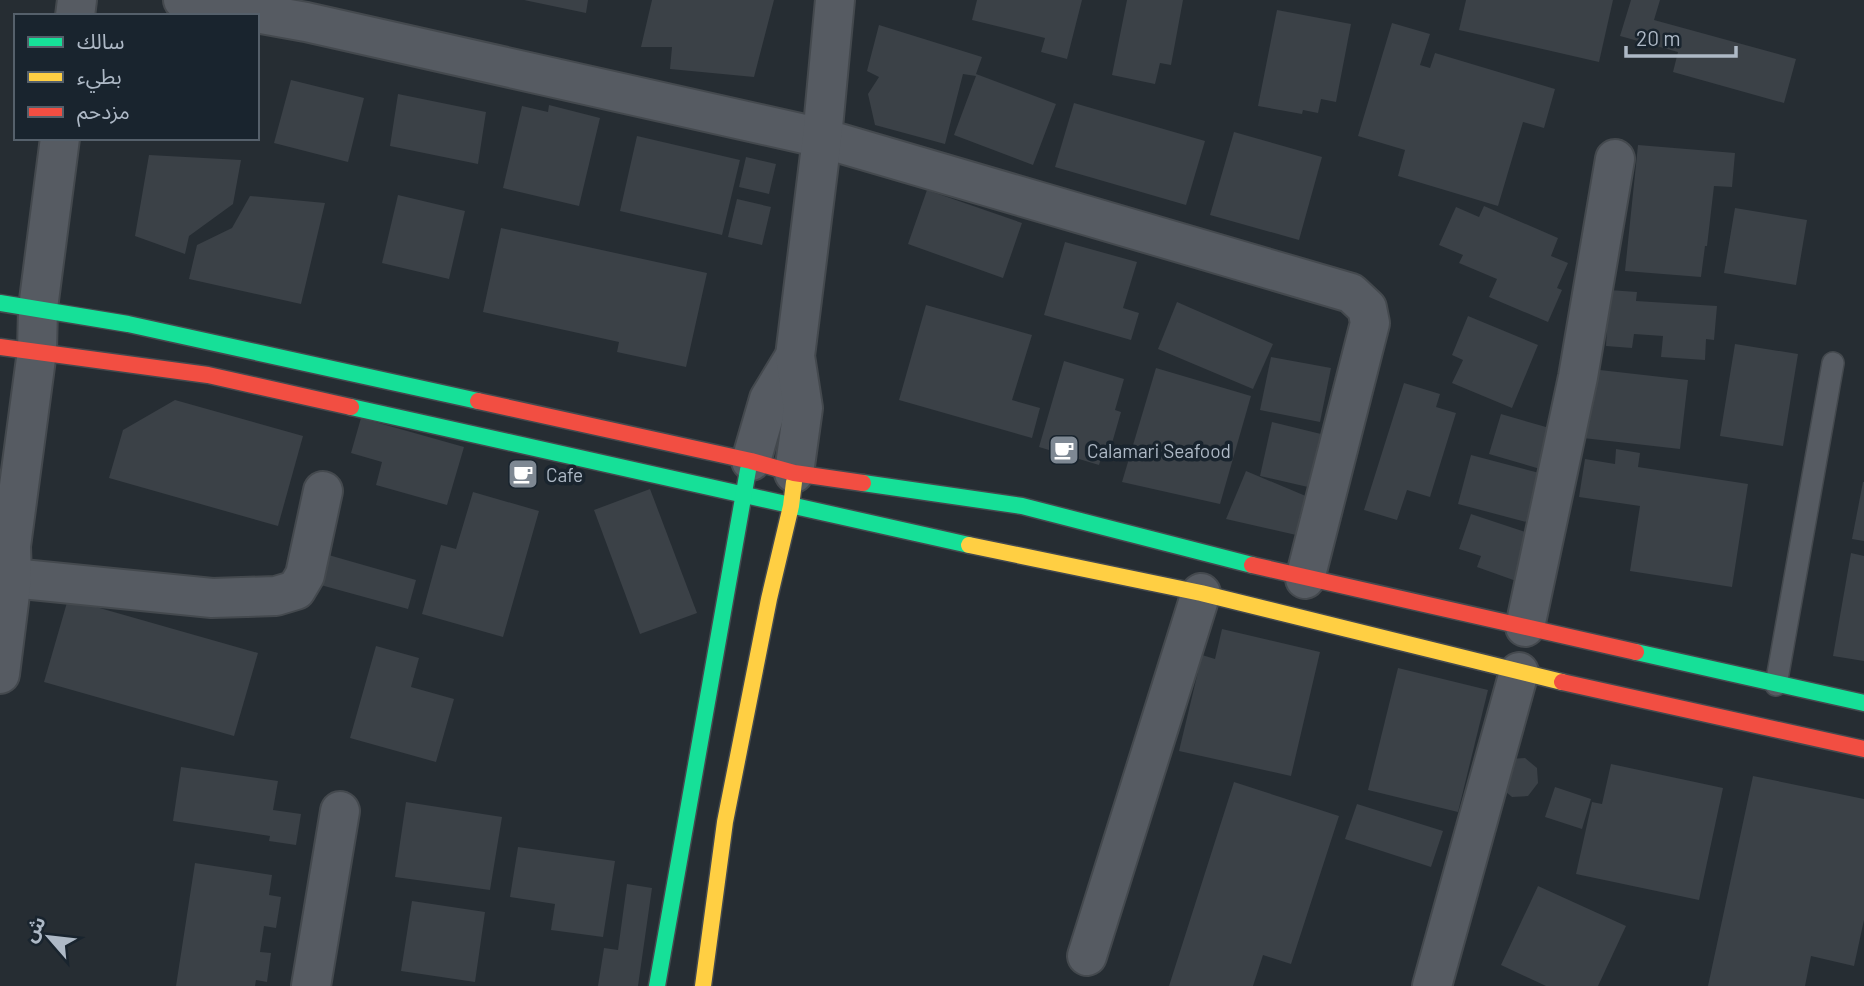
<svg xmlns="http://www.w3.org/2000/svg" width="1864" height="986" font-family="Barlow,'Noto Sans Arabic',sans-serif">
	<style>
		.building { fill: #3b4147 }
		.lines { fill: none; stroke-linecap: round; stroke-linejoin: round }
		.lane-casing { stroke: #44494e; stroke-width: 24 }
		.street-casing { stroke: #44494e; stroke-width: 42 }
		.fast-casing { stroke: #44494e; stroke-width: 19 }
		.slow-casing { stroke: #44494e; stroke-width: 19 }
		.jam-casing { stroke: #44494e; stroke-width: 19 }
		.lane { stroke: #565b62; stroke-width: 21 }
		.street { stroke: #565b62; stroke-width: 38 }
		.fast { stroke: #16e098; stroke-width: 16 }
		.slow { stroke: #ffcf43; stroke-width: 16 }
		.jam { stroke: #f24e42; stroke-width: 16 }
		.labels { text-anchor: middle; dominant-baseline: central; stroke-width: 7; stroke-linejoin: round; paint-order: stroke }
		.poi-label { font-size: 19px; fill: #aeb9c6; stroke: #19242e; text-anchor: start }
	</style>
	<rect width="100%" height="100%" fill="#262d33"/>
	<!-- building -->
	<g class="building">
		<path d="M524 0H588L586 13Z"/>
		<path d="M652 0H774L754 77 670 69 672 47H641Z"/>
		<path d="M977 0H1082L1067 59 1041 52 1045 38 972 20Z"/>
		<path d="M1127 0H1183L1171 65 1160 63 1155 84 1112 75Z"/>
		<path d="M1466 0H1613L1599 62 1459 30Z"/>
		<path d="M1631 0H1660L1654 20 1796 59 1784 103 1673 72 1678 52 1620 36Z"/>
		<path d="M1277 10 1351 24 1336 102 1321 99 1318 113 1303 110 1302 114 1258 106Z"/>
		<path d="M1392 23 1430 34 1420 65 1430 68 1435 53 1555 89 1544 128 1523 122 1498 206 1398 176 1405 150 1358 136Z"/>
		<path d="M879 25 982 57 976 74 1056 104 1033 165 954 135 976 76 963 74 945 144 875 125 868 94 879 77 867 71Z"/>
		<path d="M291 80 364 98 348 162 274 143Z"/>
		<path d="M398 94 486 112 478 164 390 146Z"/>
		<path d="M1074 103 1205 141 1186 205 1055 167Z"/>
		<path d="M549 105 600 118 579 206 503 188 522 106 548 112Z"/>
		<path d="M1234 132 1322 157 1299 240 1210 215Z"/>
		<path d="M637 136 740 160 722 235 620 211Z"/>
		<path d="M1638 145 1735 153 1732 187 1714 186 1707 246H1705L1701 277 1625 271Z"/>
		<path d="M149 155 241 160 233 204 189 236 185 254 135 236Z"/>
		<path d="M746 157 776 164 769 194 739 187Z"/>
		<path d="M927 190 1022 223 1003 278 908 244Z"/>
		<path d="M398 195 465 211 449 279 382 263Z"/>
		<path d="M250 196 325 203 301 304 189 279 197 245 232 228Z"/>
		<path d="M737 199 771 207 762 245 728 237Z"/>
		<path d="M1484 206 1558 238 1551 256 1568 263 1557 288 1562 290 1548 322 1489 297 1497 279 1459 263 1463 255 1439 245 1456 207 1479 217Z"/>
		<path d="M1735 208 1807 220 1796 285 1724 273Z"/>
		<path d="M501 228 707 273 686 367 617 352 619 342 483 312Z"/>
		<path d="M1065 242 1137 262 1123 308 1139 313 1131 340 1044 315Z"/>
		<path d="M1609 290 1637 292 1636 301 1717 306 1714 340 1706 339 1705 360 1661 357 1663 336 1634 334 1632 348 1606 346Z"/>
		<path d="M1177 302 1273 344 1253 389 1158 349Z"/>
		<path d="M926 305 1032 335 1012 400 1040 408 1032 438 899 400Z"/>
		<path d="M1468 316 1538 345 1512 408 1452 383 1463 360 1452 355Z"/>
		<path d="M1735 344 1798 354 1783 446 1720 436Z"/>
		<path d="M1271 357 1331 368 1320 422 1260 410Z"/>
		<path d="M1064 361 1124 379 1115 410 1121 412 1108 457 1102 455 1099 465 1039 447Z"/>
		<path d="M1156 368 1251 396 1220 504 1122 482Z"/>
		<path d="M1591 369 1688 380 1680 449 1583 438Z"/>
		<path d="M1404 383 1440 394 1436 407 1456 413 1430 497 1407 490 1397 520 1364 510Z"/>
		<path d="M175 400 303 436 278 526 109 478 123 430Z"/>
		<path d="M1501 414 1560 431 1547 471 1489 454Z"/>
		<path d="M361 418 464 447 447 505 376 485 382 462 351 453Z"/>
		<path d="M1272 422 1321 434 1308 487 1260 476Z"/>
		<path d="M1616 449 1640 453 1638 467 1748 484 1732 587 1630 571 1640 506 1579 497 1585 459 1615 464Z"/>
		<path d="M1471 455 1547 475 1534 524 1458 504Z"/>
		<path d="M1246 471 1320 502 1305 537 1226 519Z"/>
		<path d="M1863 482H1864V541L1852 539Z"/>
		<path d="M650 489 697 613 640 634 594 510Z"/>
		<path d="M473 492 539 511 503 637 422 614 441 545 456 549Z"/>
		<path d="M1471 514 1534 535 1519 582 1477 567 1481 556 1459 549Z"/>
		<path d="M1851 553 1864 556V661L1833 656Z"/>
		<path d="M325 554 416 580 408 609 317 584Z"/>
		<path d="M68 599 258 653 234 736 44 682Z"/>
		<path d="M1222 629 1320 652 1291 776 1179 751 1202 655 1215 659Z"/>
		<path d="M376 646 419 658 411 687 454 699 436 762 350 738Z"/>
		<path d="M1398 668 1488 690 1458 812 1368 790Z"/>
		<path d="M1525 758 1537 768 1538 783 1528 796 1512 797 1500 787 1509 759Z"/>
		<path d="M1611 764 1723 788 1699 900 1576 874 1592 802 1602 804Z"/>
		<path d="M181 767 278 781 273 810 301 814 296 845 269 841 270 836 173 821Z"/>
		<path d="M1753 776 1864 799V920L1854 966 1811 956 1805 986H1708Z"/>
		<path d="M1234 782 1339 816 1291 964 1263 955 1253 986H1169Z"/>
		<path d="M1555 787 1591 799 1582 829 1545 817Z"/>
		<path d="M406 802 502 817 490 890 395 877Z"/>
		<path d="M1357 804 1443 831 1431 867 1345 839Z"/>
		<path d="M518 847 615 861 603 937 551 930 555 904 510 897Z"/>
		<path d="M195 863 272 875 269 895 281 897 276 928 264 926 260 952 271 953 267 982 256 980 255 986H176Z"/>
		<path d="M627 884 652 888 638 986H598L604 948 618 950Z"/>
		<path d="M1538 886 1626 926 1598 986H1546L1501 965Z"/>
		<path d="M412 901 485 912 475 982 401 971Z"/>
	</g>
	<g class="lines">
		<!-- lane casing -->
		<g class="lane-casing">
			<path id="lane" d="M1776 685 1833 363"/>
		</g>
		<!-- street casing -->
		<g class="street-casing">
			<g id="street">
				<path d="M183 0 306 22 822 138 1351 293 1367 308 1370 323 1305 579"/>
				<path d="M75 16 77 0"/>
				<path d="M751 461 769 399 795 356"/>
				<path d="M794 473 803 408 795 356 822 138 835 0"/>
				<path d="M12 578 212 598 276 596 296 590 305 575 323 491"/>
				<path d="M1525 627 1578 377 1615 159"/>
				<path d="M0 674 12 578 11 546 37 351 38 308 60 138"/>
				<path d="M1087 956 1201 593"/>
				<path d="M311 986 340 811"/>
				<path d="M1432 986 1519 672"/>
			</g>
		</g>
		<!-- fast casing -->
		<g class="fast-casing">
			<g id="fast">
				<path d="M0 303 128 324 478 401"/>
				<path d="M351 407 969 545"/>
				<path d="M863 483 1022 506 1252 565"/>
				<path d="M1636 652 1864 703"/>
				<path d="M657 986 748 470"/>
			</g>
		</g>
		<!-- slow casing -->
		<g class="slow-casing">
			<g id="slow">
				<path d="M969 545 1201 593 1562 682"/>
				<path d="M703 986 725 822 769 599 791 506 794 482"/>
			</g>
		</g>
		<!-- jam casing -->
		<g class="jam-casing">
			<g id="jam">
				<path d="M0 347 208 375 351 407"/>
				<path d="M478 401 751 461 794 473 863 483"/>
				<path d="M1252 565 1636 652"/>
				<path d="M1562 682 1864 749"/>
			</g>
		</g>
		<!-- lane -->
		<use href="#lane" class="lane"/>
		<!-- street -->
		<use href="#street" class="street"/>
		<!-- fast -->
		<use href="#fast" class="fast"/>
		<!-- slow -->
		<use href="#slow" class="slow"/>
		<!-- jam -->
		<use href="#jam" class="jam"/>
	</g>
	<!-- icons -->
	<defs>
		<g id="cafe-square" transform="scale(1.575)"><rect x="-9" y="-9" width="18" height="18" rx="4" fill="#7e8893" stroke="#19242e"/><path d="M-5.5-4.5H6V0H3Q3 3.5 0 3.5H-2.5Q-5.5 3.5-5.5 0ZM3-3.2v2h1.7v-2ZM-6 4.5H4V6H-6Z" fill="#fff"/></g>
	</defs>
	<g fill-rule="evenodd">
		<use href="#cafe-square" x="1064" y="450"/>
		<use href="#cafe-square" x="523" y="474"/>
	</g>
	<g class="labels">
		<!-- poi labels -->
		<g class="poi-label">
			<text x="1087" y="450">Calamari Seafood</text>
			<text x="546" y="474">Cafe</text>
		</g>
	</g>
	<!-- legend -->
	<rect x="14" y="14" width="245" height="126" fill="#19242e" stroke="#55606b" stroke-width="2"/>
	<rect x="28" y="37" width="35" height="10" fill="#16e098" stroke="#55606b" stroke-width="2"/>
	<text x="77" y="49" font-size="21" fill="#aeb9c6">سالك</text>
	<rect x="28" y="72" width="35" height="10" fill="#ffcf43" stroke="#55606b" stroke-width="2"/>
	<text x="77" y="84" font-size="21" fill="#aeb9c6">بطيء</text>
	<rect x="28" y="107" width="35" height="10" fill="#f24e42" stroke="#55606b" stroke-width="2"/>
	<text x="77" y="119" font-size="21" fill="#aeb9c6">مزدحم</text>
	<!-- north arrow -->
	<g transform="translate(49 937) rotate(298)" stroke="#19242e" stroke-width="5" paint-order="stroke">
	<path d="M0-5L12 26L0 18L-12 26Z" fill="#aeb9c6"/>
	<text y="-10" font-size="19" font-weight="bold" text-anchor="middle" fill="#aeb9c6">ش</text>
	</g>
	<!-- scale -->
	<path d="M1626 46v10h110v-10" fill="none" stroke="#aeb9c6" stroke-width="3.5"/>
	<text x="1636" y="46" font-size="21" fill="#aeb9c6" stroke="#19242e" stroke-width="5" paint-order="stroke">20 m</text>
</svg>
